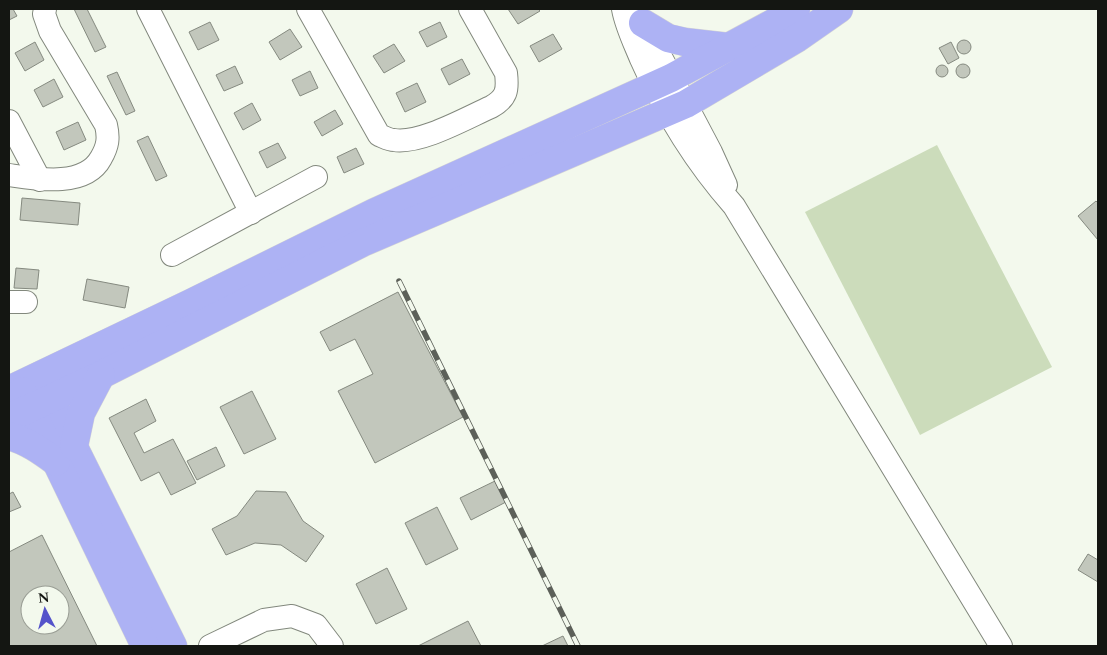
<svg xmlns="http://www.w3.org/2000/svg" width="1107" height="655" font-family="Spectral,serif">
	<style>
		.garden { fill: #ccdcbb }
		.building { fill: #c2c7bc; stroke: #858a80; fill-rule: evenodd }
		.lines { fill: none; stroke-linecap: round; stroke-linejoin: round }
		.minor-casing { stroke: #82887d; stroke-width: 24 }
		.major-casing { stroke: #d5d5d4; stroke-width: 29 }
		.minor { stroke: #fff; stroke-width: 22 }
		.major { stroke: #adb2f4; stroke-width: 28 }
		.rail-casing { stroke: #5c6059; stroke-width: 5.5 }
		.rail { stroke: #f3f9ed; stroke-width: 4; stroke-dasharray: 11; stroke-linecap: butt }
	</style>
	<rect width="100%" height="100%" fill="#f3f9ed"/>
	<!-- garden -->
	<path class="garden" d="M937 145 1052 367 920 435 805 212Z"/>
	<!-- building -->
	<g class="building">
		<path d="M9 9H13L17 16 9 20Z"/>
		<path d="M74 9H87L106 47 95 52Z"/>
		<path d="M508 9H538L540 11 518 24Z"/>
		<path d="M210 22 219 40 198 50 189 32Z"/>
		<path d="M440 22 447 37 427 47 419 32Z"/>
		<path d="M290 29 302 47 280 60 269 42Z"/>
		<path d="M553 34 562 49 539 62 530 46Z"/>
		<circle cx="964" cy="47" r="7"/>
		<path d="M35 42 44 60 25 71 15 53Z"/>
		<path d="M951 42 959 58 948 64 939 48Z"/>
		<path d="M394 44 405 61 384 73 373 56Z"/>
		<path d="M462 59 470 74 449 85 441 69Z"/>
		<circle cx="963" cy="71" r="7"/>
		<circle cx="942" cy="71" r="6"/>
		<path d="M235 66 243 83 224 91 216 75Z"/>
		<path d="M310 71 318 88 300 96 292 80Z"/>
		<path d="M117 72 135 111 126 115 107 76Z"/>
		<path d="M54 79 63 97 43 107 34 90Z"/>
		<path d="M417 83 426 102 405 112 396 93Z"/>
		<path d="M252 103 261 120 243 130 234 113Z"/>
		<path d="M335 110 343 124 322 136 314 122Z"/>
		<path d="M78 122 86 140 64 150 56 132Z"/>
		<path d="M148 136 167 176 156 181 137 141Z"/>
		<path d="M278 143 286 158 267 168 259 152Z"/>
		<path d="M356 148 364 164 344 173 337 157Z"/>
		<path d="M22 198 80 203 78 225 20 220Z"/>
		<path d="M1096 201 1098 203V240L1078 216Z"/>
		<path d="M16 268 39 270 37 289 14 288Z"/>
		<path d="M87 279 129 287 125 308 83 300Z"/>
		<path d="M398 292 463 417 375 463 338 391 373 374 355 339 330 351 320 332Z"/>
		<path d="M252 391 276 439 244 454 220 407Z"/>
		<path d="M146 399 156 421 134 433 144 453 173 439 196 483 171 495 159 472 141 481 109 418Z"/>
		<path d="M216 447 225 466 197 480 187 461Z"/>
		<path d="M495 481 506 502 471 520 460 498Z"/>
		<path d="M256 491 286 492 303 521 324 536 306 562 281 545 255 543 226 555 212 529 237 516Z"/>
		<path d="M13 492 21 507 9 512V494Z"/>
		<path d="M437 507 458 549 426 565 405 523Z"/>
		<path d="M42 535 97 646H9V552ZM30 595H60V625H30Z"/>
		<path d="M1088 554 1098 560V582L1078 570Z"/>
		<path d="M387 568 407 609 376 624 356 584Z"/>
		<path d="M468 621 481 646H418Z"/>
		<path d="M563 636 568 646H542Z"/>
	</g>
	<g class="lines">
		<!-- minor casing -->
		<g class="minor-casing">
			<g id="minor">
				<path d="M148 9 251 213"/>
				<path d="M308 9 379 135C384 137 389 140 394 140 421 144 466 118 491 107 507 98 508 90 506 73L470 9"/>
				<path d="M623 9C626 26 634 42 641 59 665 113 695 162 734 206L1001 646"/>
				<path d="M638 19 643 23 711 152 726 185"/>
				<path d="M9 121 40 180"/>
				<path d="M9 175C36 179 85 188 101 158 108 146 109 138 106 125L50 31 44 14 45 9"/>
				<path d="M172 255 316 177"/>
				<path d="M9 302H26"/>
				<path d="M210 646 264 620 292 616 316 625 332 646"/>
			</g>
		</g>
		<!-- major casing -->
		<g class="major-casing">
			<g id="major">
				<path d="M643 23 668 38 685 42 729 47"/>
				<path d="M41 381 173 646"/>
				<path d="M9 390 191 303 373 213 671 78 784 17 796 9"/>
				<path d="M22 391 145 646"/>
				<path d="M9 418 101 375 362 243 686 104 796 39 839 9"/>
				<path d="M9 436C27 441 41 451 56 462"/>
				<path d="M74 446 81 413 101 375"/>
			</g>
		</g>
		<!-- minor -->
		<use href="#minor" class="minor"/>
		<!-- major -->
		<use href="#major" class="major"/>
		<!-- rail casing -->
		<g class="rail-casing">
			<path id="rail" d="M399 281 578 646"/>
		</g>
		<!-- rail -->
		<use href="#rail" class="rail"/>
	</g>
	<!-- border -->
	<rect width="1107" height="655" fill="none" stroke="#141612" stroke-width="20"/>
	<!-- north arrow -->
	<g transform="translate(45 610) rotate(354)"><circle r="24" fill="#f3f9ed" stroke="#9a9e95"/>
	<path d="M0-4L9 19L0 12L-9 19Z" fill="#5453ca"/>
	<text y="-8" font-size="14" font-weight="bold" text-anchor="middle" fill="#141612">N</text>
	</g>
</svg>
